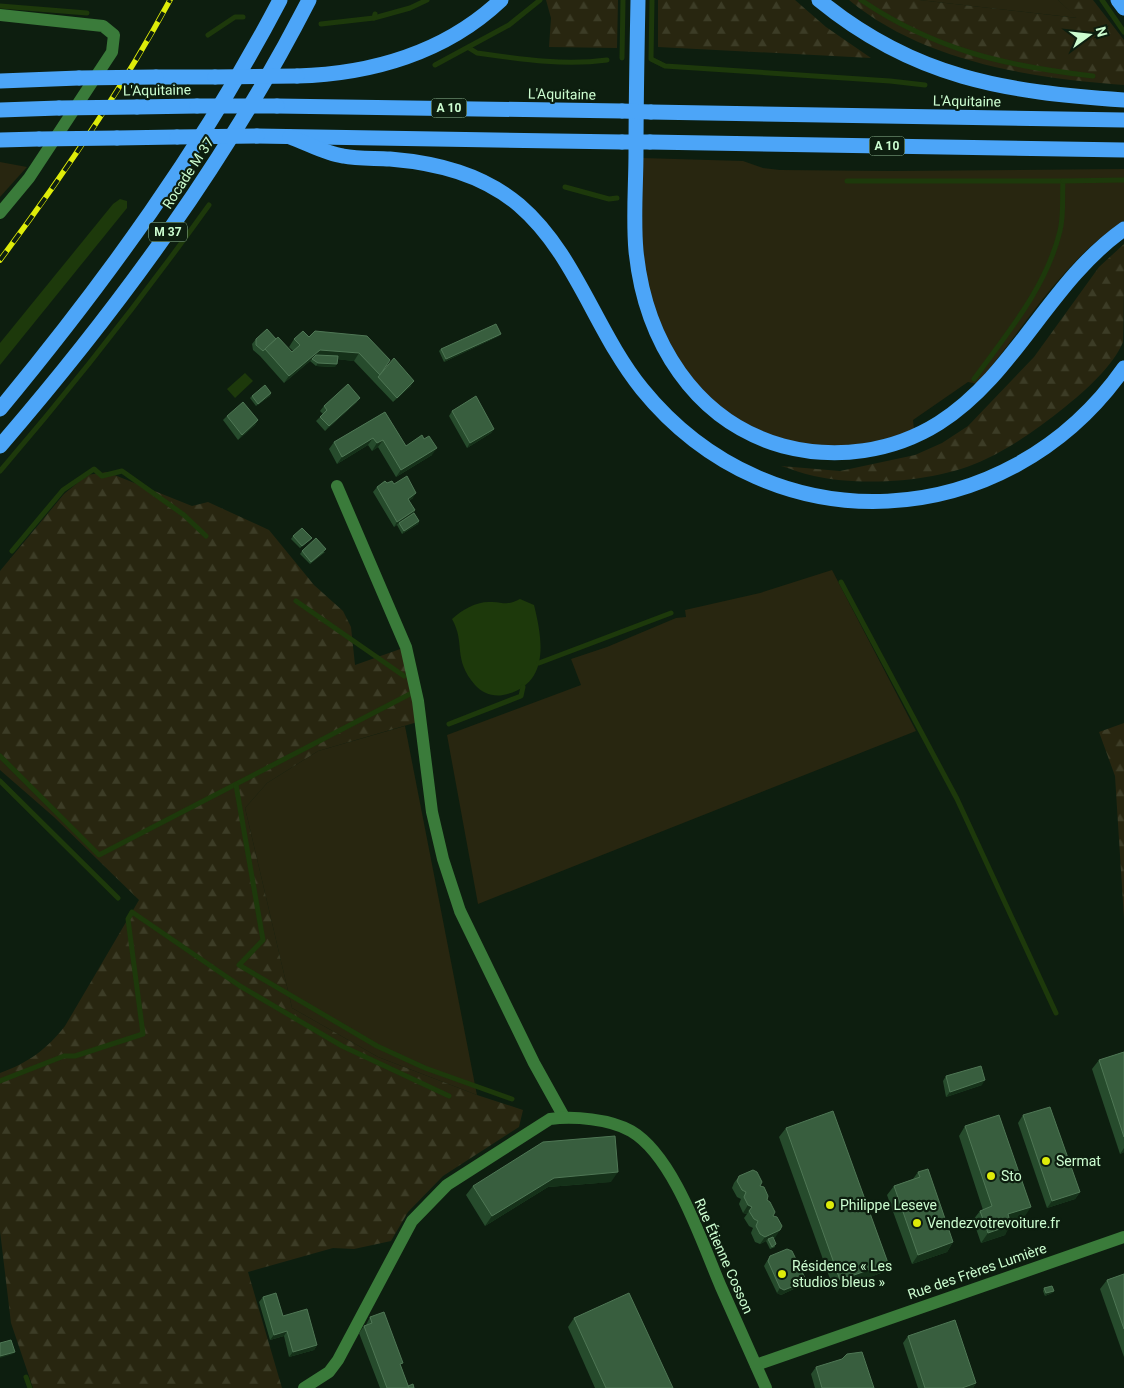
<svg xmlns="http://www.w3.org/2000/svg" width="1124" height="1388" font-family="Roboto,sans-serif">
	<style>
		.green { fill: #282610 }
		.forest { fill: url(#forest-firs) }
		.water { fill: #1d390b }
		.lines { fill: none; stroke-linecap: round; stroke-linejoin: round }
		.stream { stroke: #1d390b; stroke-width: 5 }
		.minor { stroke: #3a7b3a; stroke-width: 12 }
		.highway { stroke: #4ca5f8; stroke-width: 15 }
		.rail-casing { stroke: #deec09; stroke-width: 5.5 }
		.rail { stroke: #0d1e0f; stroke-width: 4; stroke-dasharray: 11; stroke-linecap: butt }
		.highway-bridge { stroke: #4ca5f8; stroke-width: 15 }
		.wall { fill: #264b2c }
		.shaded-wall { fill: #153119 }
		.building { fill: #385e3e; stroke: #4f7755 }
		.poi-dot { fill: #deec09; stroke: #0d1e0f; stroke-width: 2 }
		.labels { text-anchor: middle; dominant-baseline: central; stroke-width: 4.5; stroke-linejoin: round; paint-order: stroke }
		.shield { fill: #0d1e0f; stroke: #93ba96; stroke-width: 1 }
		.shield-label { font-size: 12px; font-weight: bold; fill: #ccfdd0 }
		.street-label { font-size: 14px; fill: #ccfdd0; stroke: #0d1e0f }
		.poi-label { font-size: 14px; fill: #ccfdd0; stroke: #0d1e0f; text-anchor: start }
	</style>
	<defs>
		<pattern id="forest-firs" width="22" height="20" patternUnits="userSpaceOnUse" patternTransform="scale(1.25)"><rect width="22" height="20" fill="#282610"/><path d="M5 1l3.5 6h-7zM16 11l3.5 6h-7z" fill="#3c3c26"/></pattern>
	</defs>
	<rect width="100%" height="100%" fill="#0d1e0f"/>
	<!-- green -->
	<g class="green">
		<path d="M919 0H1058L1078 18Z"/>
		<path d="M642 158 743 161 763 168 780 170 892 171 1124 169V221C1064 258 1022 331 977 384L968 382 913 420 914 429C831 463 746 444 687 376 681 368 677 358 673 349 667 340 660 330 656 319 638 267 642 213 642 158Z"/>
		<path d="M0 162 27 167 0 197Z"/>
		<path d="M832 570 916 731 478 904 447 735 581 685 571 659 607 647 676 618 686 617 685 610 760 593Z"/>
		<path d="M405 726 477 1095 378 1057 292 1008 245 808 267 783 318 751Z"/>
	</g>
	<!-- forest -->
	<g class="forest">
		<path d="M546 0H618L617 48 549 47 551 18Z"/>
		<path d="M658 0H795L826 27 871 58 658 47Z"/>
		<path d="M849 0H919L1077 18 1058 0H1093L1124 40V85C1031 78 924 62 849 0Z"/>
		<path d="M1124 244C1124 262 1124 330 1123 342 1114 365 1084 392 1065 407 1040 427 1015 445 986 459 940 482 864 487 814 476 803 474 792 469 781 466L840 471 915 455 942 443 968 426 1034 357 1099 267Z"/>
		<path d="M107 472 192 506 208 502 269 530 314 585 343 611 351 627 355 665 406 647 421 721 318 751 267 783 245 808 292 1008 378 1057 477 1095 523 1110 519 1127 443 1176 408 1212 391 1241 354 1249 333 1248 248 1272 282 1388H33L11 1323 0 1231V1073C28 1063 47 1049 65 1026L139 900 54 817 0 770V571L64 494 87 475Z"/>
		<path d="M1124 723V919L1115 776 1099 732Z"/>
	</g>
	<!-- water -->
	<g class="water">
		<path d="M120 199 127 201V208L0 365V343L113 204Z"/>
		<path d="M245 373 253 381 235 398 227 389Z"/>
		<path d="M520 599 534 605C543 641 550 685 503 695 493 697 482 693 475 685 452 658 466 644 452 619 462 610 475 602 489 602 503 601 505 607 520 599Z"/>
	</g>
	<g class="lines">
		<!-- stream -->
		<g class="stream">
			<path d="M652 0 651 59 665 66 890 81 925 85"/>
			<path d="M861 0C935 50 1005 66 1093 76"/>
			<path d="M1102 0 1124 32"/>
			<path d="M0 6 87 13"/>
			<path d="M374 18 410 8 427 0"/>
			<path d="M321 24 374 18 375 14"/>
			<path d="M208 35 235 17H243"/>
			<path d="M469 48 477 53C520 59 563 66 607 60"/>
			<path d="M622 58 623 0"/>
			<path d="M435 65 509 25 540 0"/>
			<path d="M847 181H1063C1062 197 1064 215 1060 231 1046 288 1008 332 974 379"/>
			<path d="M1063 181 1124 180"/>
			<path d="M565 187 609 199 617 198"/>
			<path d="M0 471C74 385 143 297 209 205"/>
			<path d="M12 551 63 490 94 469 102 476 122 471 184 515 206 536"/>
			<path d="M841 582 957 799 1056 1013"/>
			<path d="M296 601 404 676"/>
			<path d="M539 663 671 613"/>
			<path d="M449 724 521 696 523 687"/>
			<path d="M0 756 99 855 410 694"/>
			<path d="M0 781 118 898"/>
			<path d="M236 785 263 940 239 965 377 1046 425 1068 512 1099"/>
			<path d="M0 1081 64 1056H75L143 1034 128 919 132 912 240 986 342 1046 449 1096"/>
			<path d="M26 1377 30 1388"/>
		</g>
		<!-- minor -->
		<g class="minor">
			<path d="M0 15 103 26 114 35 112 52 29 178 0 213"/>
			<path d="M337 486 406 647 418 701 432 812 443 859 460 911 534 1063 564 1117"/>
			<path d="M756 1365 1124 1237"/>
			<path d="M304 1388 329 1372 338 1360 412 1221 447 1185 550 1119C574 1116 610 1119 631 1131 674 1156 702 1243 721 1287 736 1321 751 1354 766 1388"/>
		</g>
		<!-- highway -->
		<g class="highway">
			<path d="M638 0C637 51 636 101 636 152 636 185 633 218 636 251 645 340 694 421 783 446 836 460 893 452 939 423 1015 375 1049 282 1124 229"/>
			<path d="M819 0C914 78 1005 92 1124 100"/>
			<path d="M1118 0 1124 8"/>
			<path d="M297 76C371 74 445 53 501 0"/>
			<path d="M156 77H215"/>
			<path d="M0 81 79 78"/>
			<path d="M277 106 622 111"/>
			<path d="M137 107 197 106"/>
			<path d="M0 110 59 108"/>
			<path d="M651 112 1124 120"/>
			<path d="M257 136 622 142"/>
			<path d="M290 137C307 143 326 154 343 156 358 159 374 158 390 159 437 163 482 174 519 205 576 254 595 331 642 389 772 549 1007 535 1124 368"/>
			<path d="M117 138 177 137"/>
			<path d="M0 140 39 139"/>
			<path d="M650 142 1124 150"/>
			<path d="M0 409C106 281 203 147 280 0"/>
			<path d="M0 446C119 308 226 162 309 0"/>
		</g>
		<!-- rail casing -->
		<g class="rail-casing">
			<path id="rail" d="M0 260C62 177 121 91 170 0"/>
		</g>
		<!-- rail -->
		<use href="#rail" class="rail"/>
		<!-- highway-bridge -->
		<g class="highway-bridge">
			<path d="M215 77 297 76"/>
			<path d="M79 78 156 77"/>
			<path d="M197 106H277"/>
			<path d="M59 108 137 107"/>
			<path d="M622 111 651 112"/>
			<path d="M177 137 257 136"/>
			<path d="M39 139 117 138"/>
			<path d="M622 142H650"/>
		</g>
	</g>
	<!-- wall -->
	<g class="wall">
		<path d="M499 336 444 362 439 351 441 349Z"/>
		<path d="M309 337 390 360 378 377 411 386 393 402 354 361 337 359 335 367 316 366 310 361 284 383 260 356 253 350 252 344 256 339H276L292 352 293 351 289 347 294 339Z"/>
		<path d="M271 393 270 396 256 406 250 398 252 396Z"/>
		<path d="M357 402 325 431 316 421 323 414 320 411 324 406Z"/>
		<path d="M452 411 494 429 491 433 467 448 449 416Z"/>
		<path d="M385 412 406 446 432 455 396 477 378 447 372 451 368 445 337 464 329 449 334 442Z"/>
		<path d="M227 416 258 420 255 425 238 440 223 420Z"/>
		<path d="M387 483 394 484 413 498 409 501 415 510 414 513 419 521 418 524 402 534 397 525 394 527 373 492 377 487Z"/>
		<path d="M293 536 310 540 300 548 291 539Z"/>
		<path d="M302 551 325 552 310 564 300 554Z"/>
		<path d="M1124 1052V1152L1120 1154 1092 1069 1099 1060Z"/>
		<path d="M946 1076 982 1085 946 1097 943 1081Z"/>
		<path d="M1023 1115 1080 1192 1075 1199 1047 1208 1018 1123Z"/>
		<path d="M965 1126 1025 1216 1010 1221 1005 1235 981 1243 973 1220 980 1211 983 1210 959 1136Z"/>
		<path d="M786 1128 881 1273 834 1290 779 1137Z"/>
		<path d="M918 1172 953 1242 947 1252 912 1264 887 1195 894 1186 913 1179Z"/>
		<path d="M739 1176 760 1186 773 1216 775 1238H773L775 1247 770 1249 766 1241 760 1244 755 1242 751 1233 753 1228 749 1226 744 1218 747 1214 743 1213 739 1204 741 1199 737 1197 732 1188 734 1183Z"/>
		<path d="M611 1182 548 1187 485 1226 466 1195 473 1186Z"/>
		<path d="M770 1256 798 1287 781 1295 777 1293 764 1266Z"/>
		<path d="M1124 1274V1357L1100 1289 1107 1280Z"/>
		<path d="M1044 1288 1054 1291 1052 1293 1045 1296 1043 1291Z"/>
		<path d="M263 1297 283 1316 317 1345 314 1350 289 1357 284 1336 270 1340 259 1302Z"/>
		<path d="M370 1317 401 1366 408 1386 414 1388H380L359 1333 364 1326 366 1325Z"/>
		<path d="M574 1318 673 1388H595L568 1327Z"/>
		<path d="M908 1336 976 1383 973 1388H918L903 1343Z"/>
		<path d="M816 1367 874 1388H815L811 1374Z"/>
	</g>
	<!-- shaded-wall -->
	<g class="shaded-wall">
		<path d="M501 334 499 336 444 362 446 359Z"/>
		<path d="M320 350 359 353 354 361 315 357 312 359 310 361 284 383 289 376Z"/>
		<path d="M318 363 337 364 335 367 316 366Z"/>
		<path d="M414 381 411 386 393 402Z"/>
		<path d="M271 393 270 396 256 406 258 404Z"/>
		<path d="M360 398 357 402 325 431 329 426Z"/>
		<path d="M258 420 255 425 238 440 242 435Z"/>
		<path d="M494 429 491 433 467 448 470 443Z"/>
		<path d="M373 438 368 445 337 464 342 457Z"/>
		<path d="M383 440 378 447 372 451 377 443Z"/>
		<path d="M437 448 432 455 396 477 401 470Z"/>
		<path d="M416 493 413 498 404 504 408 499Z"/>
		<path d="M415 510 412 515 399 523 394 527 397 522Z"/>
		<path d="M419 521 418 524 402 534 404 531Z"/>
		<path d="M985 1080 982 1085 946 1097 950 1092Z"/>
		<path d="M1124 1148V1152L1120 1154Z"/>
		<path d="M618 1172 611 1182 548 1187 485 1226 492 1216 554 1178Z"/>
		<path d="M1080 1192 1075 1199 1047 1208 1052 1201Z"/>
		<path d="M748 1205 752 1207 747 1214 743 1213Z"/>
		<path d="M1031 1207 1025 1216 1001 1224 1008 1214Z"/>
		<path d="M1011 1225 1005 1235 981 1243 988 1233Z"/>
		<path d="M780 1230 775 1238 769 1240 768 1239 766 1241 760 1244 765 1237Z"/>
		<path d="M953 1242 947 1252 912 1264 918 1255Z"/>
		<path d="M888 1263 881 1273 834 1290 840 1280Z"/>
		<path d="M802 1283 798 1287 781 1295 777 1293 780 1288Z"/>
		<path d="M1054 1291 1052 1293 1045 1296 1046 1293Z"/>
		<path d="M287 1331 284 1336 270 1340 274 1335Z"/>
		<path d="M317 1345 314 1350 289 1357 293 1352Z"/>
		<path d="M15 1352 13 1354 0 1358V1356Z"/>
		<path d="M976 1383 973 1388H962Z"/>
	</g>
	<!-- building -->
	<g class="building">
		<path d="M496 324 501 334 446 359 441 349Z"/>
		<path d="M267 329 276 339 263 351 256 345V339Z"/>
		<path d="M303 331 309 337 315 331 367 336 390 360 380 375 359 353 320 350 289 376 265 349 278 337 292 352 300 345 294 339Z"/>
		<path d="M316 355 338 356 337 364 318 363 312 359Z"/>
		<path d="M394 358 414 381 397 398 378 377Z"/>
		<path d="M348 384 360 398 329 426 320 417 327 410 324 406Z"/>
		<path d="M265 385 271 393 258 404 252 396Z"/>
		<path d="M476 396 494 429 470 443 452 411Z"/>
		<path d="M243 402 258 420 242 435 227 416Z"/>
		<path d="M385 412 406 446 422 435 424 439 429 436 437 448 401 470 383 440 377 443 373 438 342 457 334 442Z"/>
		<path d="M407 476 416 493 408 499 415 510 397 522 377 487 385 481 387 483 392 481 394 484Z"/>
		<path d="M414 513 419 521 404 531 399 523Z"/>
		<path d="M302 528 312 538 302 546 293 536Z"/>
		<path d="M316 538 326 549 311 562 302 551Z"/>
		<path d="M1124 1052V1137L1099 1060Z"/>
		<path d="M981 1066 985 1080 950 1092 946 1076Z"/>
		<path d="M1050 1107 1080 1192 1052 1201 1023 1115Z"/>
		<path d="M833 1111 888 1263 840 1280 786 1128Z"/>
		<path d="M999 1115 1031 1207 1008 1214 1011 1225 988 1233 980 1211 992 1206 965 1126Z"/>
		<path d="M615 1136 618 1172 554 1178 492 1216 473 1186 543 1142Z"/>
		<path d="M928 1169 953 1242 918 1255 894 1186 920 1177 918 1172Z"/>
		<path d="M753 1170 757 1172 762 1182 760 1186 764 1187 768 1196 767 1200 770 1202 775 1212 773 1216 777 1217 782 1226 780 1230 765 1237 760 1234 756 1226 758 1221 754 1219 749 1211 752 1207 748 1205 744 1197 746 1192 742 1190 737 1181 739 1176Z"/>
		<path d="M773 1237 776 1244 772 1247 768 1239Z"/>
		<path d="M787 1249 792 1251 805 1278 802 1283 784 1290 780 1288 768 1261 770 1256Z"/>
		<path d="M1124 1274V1329L1107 1280Z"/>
		<path d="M1052 1286 1054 1291 1046 1293 1044 1288Z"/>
		<path d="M276 1293 283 1316 307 1309 317 1345 293 1352 287 1331 274 1335 263 1297Z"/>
		<path d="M629 1293 673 1388H606L574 1318Z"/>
		<path d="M384 1312 403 1363 400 1364 409 1388H387L364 1326 372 1323 370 1317Z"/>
		<path d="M955 1320 976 1383 962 1388H925L908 1336Z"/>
		<path d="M11 1340 15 1352 0 1356V1343Z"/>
		<path d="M862 1352 874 1388H822L816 1367 842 1359 847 1354Z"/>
		<path d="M413 1384 414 1388H409L408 1386Z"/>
	</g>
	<!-- markers -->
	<g class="poi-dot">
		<circle cx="1046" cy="1161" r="5"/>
		<circle cx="991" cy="1176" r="5"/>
		<circle cx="830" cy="1205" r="5"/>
		<circle cx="917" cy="1223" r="5"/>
		<circle cx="782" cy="1274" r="5"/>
	</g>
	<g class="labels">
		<!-- shield labels -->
		<g class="shield">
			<rect x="431.5" y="98.5" width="35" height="19" rx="4"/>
			<rect x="869.5" y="136.5" width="35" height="19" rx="4"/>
			<rect x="149" y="222.5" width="38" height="19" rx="4"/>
		</g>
		<g class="shield-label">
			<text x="449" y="108">A 10</text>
			<text x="887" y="146">A 10</text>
			<text x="168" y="232">M 37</text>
		</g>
		<!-- street labels -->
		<g class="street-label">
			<text transform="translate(157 90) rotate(-1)">L'Aquitaine</text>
			<text transform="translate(562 94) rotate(1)">L'Aquitaine</text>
			<text transform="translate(967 101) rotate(1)">L'Aquitaine</text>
			<text transform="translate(188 173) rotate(-57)">Rocade M 37</text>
			<text transform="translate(724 1256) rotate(66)">Rue Étienne Cosson</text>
			<text transform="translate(977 1271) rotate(-19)">Rue des Frères Lumière</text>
		</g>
		<!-- poi labels -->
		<g class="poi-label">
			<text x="1056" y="1161">Sermat</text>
			<text x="1001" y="1176">Sto</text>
			<text x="840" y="1205">Philippe Leseve</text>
			<text x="927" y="1223">Vendezvotrevoiture.fr</text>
			<text x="792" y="1266">Résidence « Les<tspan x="792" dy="16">studios bleus »</tspan></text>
		</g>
	</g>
	<!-- north arrow -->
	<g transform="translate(1089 35) rotate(75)" stroke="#0d1e0f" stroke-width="4" paint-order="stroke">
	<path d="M0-4L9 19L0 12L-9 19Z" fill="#ccfdd0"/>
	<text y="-8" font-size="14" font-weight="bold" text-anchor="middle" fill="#ccfdd0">N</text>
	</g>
</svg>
